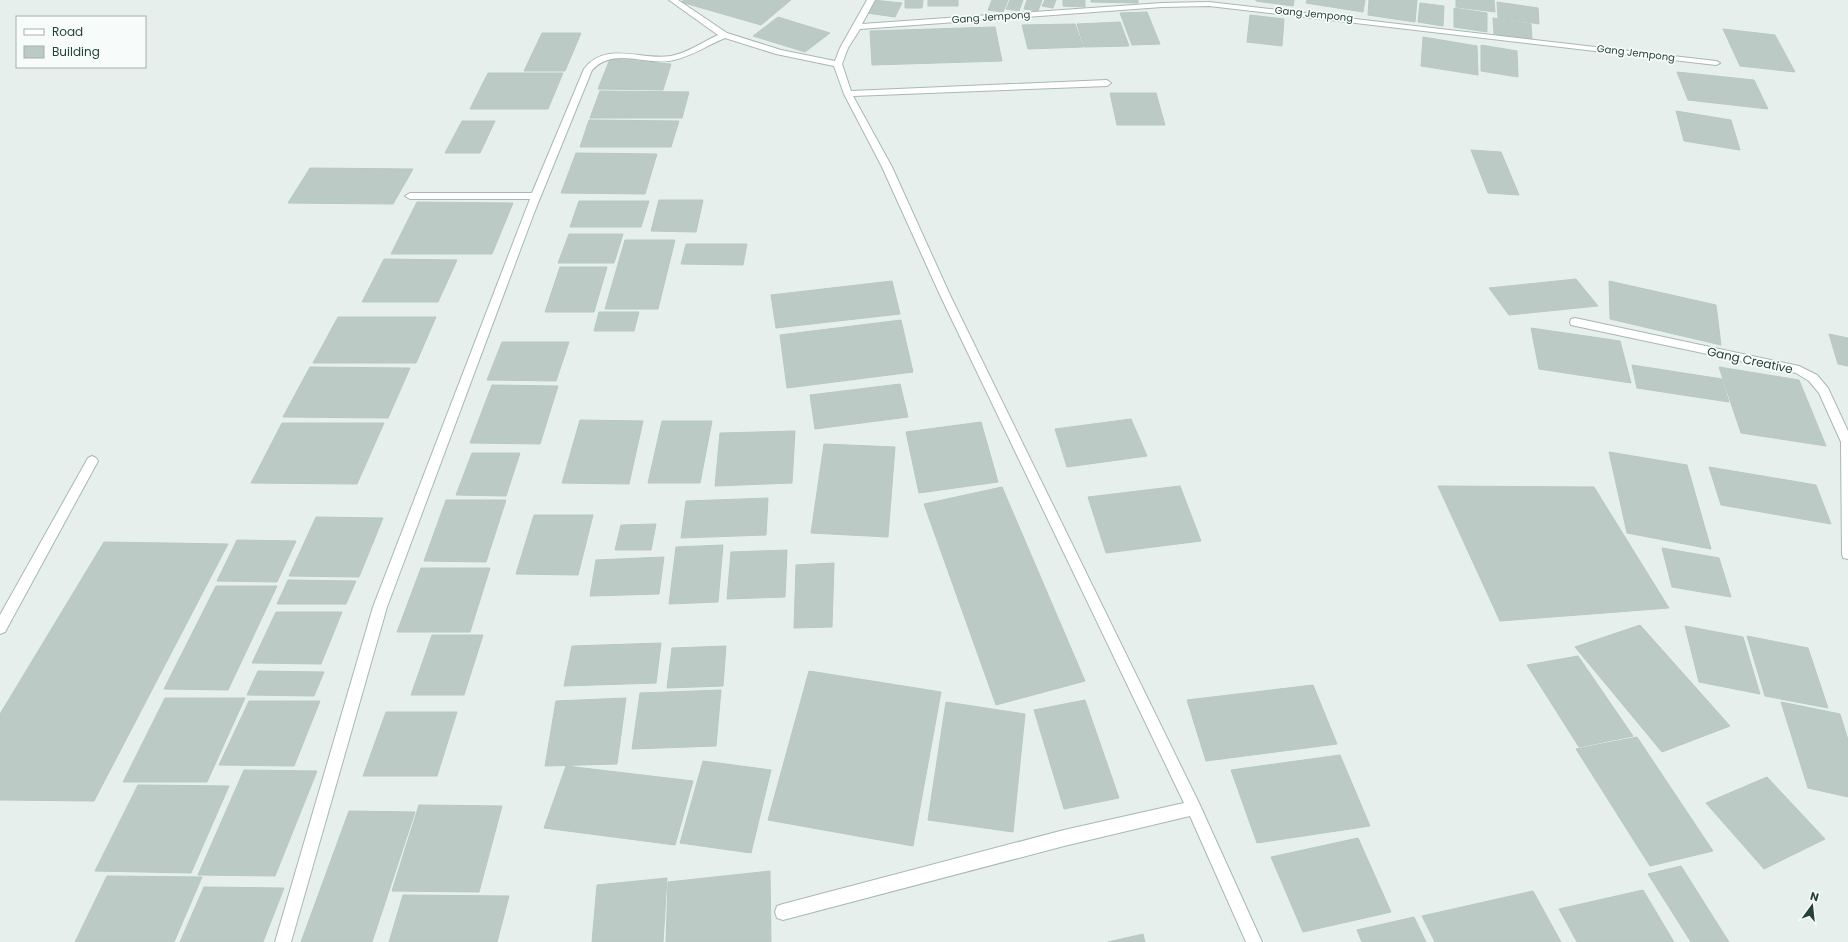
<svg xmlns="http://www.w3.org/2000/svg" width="1848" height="942" font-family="Poppins,sans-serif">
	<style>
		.building { fill: #bbcac4; stroke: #b8c9c2 }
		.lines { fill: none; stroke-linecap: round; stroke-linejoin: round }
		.minor-casing { stroke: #a8b8b2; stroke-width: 2 }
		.minor { fill: #fff; fill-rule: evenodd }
		.labels { text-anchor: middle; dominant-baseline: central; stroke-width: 3.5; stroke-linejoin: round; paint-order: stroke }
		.far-street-label { font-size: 10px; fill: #24423a; stroke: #f7fbf9 }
		.street-label { font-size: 12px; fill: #24423a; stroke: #f7fbf9 }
	</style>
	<rect width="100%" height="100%" fill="#e6efeb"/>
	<!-- building -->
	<g class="building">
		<path d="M684 0H791L761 25 681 2Z"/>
		<path d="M873 0 902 3 895 17 867 13Z"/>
		<path d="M905 0H923L922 8H905Z"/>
		<rect x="928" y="0" width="30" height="6"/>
		<path d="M992 0H1008L1003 12 988 10Z"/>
		<path d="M1010 0H1023L1019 11 1006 9Z"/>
		<path d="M1027 0H1042L1038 11 1024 9Z"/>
		<path d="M1045 0H1056L1053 8 1042 6Z"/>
		<path d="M1063 0H1085V7L1063 6Z"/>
		<path d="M1091 0H1138V3L1091 2Z"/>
		<path d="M1256 0H1294L1293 6 1256 1Z"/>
		<path d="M1307 0H1365L1363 12 1306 3Z"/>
		<path d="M1369 0H1417L1415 22 1368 15Z"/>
		<path d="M1456 0H1494L1495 12 1456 7Z"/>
		<path d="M1497 2 1538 8 1539 24 1498 18Z"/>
		<path d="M1420 3 1444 6 1443 26 1418 22Z"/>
		<path d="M1454 8 1487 13V32L1454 27Z"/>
		<path d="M1147 12 1160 44 1132 45 1120 13Z"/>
		<path d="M1250 15 1284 19 1282 46 1247 42Z"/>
		<path d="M778 17 830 33 805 52 753 36Z"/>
		<path d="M1493 18 1531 24 1532 40 1494 34Z"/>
		<path d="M1120 22 1129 46 1084 47 1077 24Z"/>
		<path d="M1075 24 1083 47 1028 49 1022 25Z"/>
		<path d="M995 27 1002 61 872 65 870 31Z"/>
		<path d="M1723 29 1775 35 1795 72 1740 66Z"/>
		<path d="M542 33H581L565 71H524Z"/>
		<path d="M1423 37 1477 46 1478 75 1421 66Z"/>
		<path d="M1481 45 1517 51 1518 77 1481 71Z"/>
		<path d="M610 59 671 64 663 90 598 89Z"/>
		<path d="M1677 72 1754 80 1768 109 1688 100Z"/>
		<path d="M488 73H563L548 109H470Z"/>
		<path d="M600 91 689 92 682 118H590Z"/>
		<path d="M1110 93H1156L1165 125H1117Z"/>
		<path d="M1676 111 1731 120 1740 150 1684 141Z"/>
		<path d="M589 120 679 121 671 147H580Z"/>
		<path d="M462 121H495L480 153H445Z"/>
		<path d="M1471 150 1501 152 1519 195 1488 193Z"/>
		<path d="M576 153 657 154 645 194 561 193Z"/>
		<path d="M310 168 413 169 393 204 288 203Z"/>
		<path d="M659 200H703L696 232 651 231Z"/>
		<path d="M579 201H649L641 227H570Z"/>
		<path d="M417 202 513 203 492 254H391Z"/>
		<path d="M569 234H623L614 263H558Z"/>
		<path d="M625 240H675L658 309H605Z"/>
		<path d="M686 244H747L743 265 681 264Z"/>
		<path d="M384 259 457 260 438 302H362Z"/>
		<path d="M560 267H607L594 312H545Z"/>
		<path d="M1576 279 1598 306 1509 315 1489 288Z"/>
		<path d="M892 281 900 314 776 328 771 295Z"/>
		<path d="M1609 281 1716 305 1721 345 1610 319Z"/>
		<path d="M599 312H639L634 331H594Z"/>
		<path d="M338 317H436L416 363H313Z"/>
		<path d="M901 320 913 372 787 388 780 335Z"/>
		<path d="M1531 328 1620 341 1631 383 1539 369Z"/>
		<path d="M1829 334 1848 338V366L1838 364Z"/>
		<path d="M502 342H569L556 381 487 380Z"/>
		<path d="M1632 365 1722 379 1729 402 1637 388Z"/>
		<path d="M310 367 410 368 388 418 283 417Z"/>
		<path d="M1719 367 1799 380 1826 446 1741 433Z"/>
		<path d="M900 384 908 417 815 429 810 395Z"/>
		<path d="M492 385 558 386 540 444 470 443Z"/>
		<path d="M1131 419 1147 456 1067 467 1055 429Z"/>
		<path d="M580 420 643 421 629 484 562 483Z"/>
		<path d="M662 421H712L700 483H648Z"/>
		<path d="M981 422 998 482 919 493 906 432Z"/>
		<path d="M282 423H384L357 484 251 483Z"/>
		<path d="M795 431 792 483 715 486 720 433Z"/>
		<path d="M824 444 895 447 888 537 811 533Z"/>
		<path d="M1609 452 1687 465 1711 549 1627 533Z"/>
		<path d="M472 453H520L506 496 456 495Z"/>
		<path d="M1709 467 1816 485 1831 524 1721 505Z"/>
		<path d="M1180 486 1201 541 1106 553 1088 497Z"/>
		<path d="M1438 486 1594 487 1669 608 1500 621Z"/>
		<path d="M1002 487 1085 681 996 705 924 504Z"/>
		<path d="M768 498 766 535 681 538 686 501Z"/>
		<path d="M446 500H506L486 562 424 561Z"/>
		<path d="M534 515H593L578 575 516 574Z"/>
		<path d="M316 517 383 518 359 577 289 576Z"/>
		<path d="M656 524 651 550H615L621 525Z"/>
		<path d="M237 540 296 541 277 582 217 581Z"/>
		<path d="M104 542 228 544 94 801 0 800V714Z"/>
		<path d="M723 545 718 602 669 604 676 547Z"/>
		<path d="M1662 548 1719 558 1731 597 1672 587Z"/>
		<path d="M787 550 785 597 727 599 731 552Z"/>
		<path d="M664 557 659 594 590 596 596 560Z"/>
		<path d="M834 563 832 627 794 628 796 565Z"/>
		<path d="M421 568H490L470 632H397Z"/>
		<path d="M288 580 356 581 346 604H277Z"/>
		<path d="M216 586H277L228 690 164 689Z"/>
		<path d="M276 612H342L321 664 252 663Z"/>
		<path d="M1640 625 1730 726 1662 752 1575 647Z"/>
		<path d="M1685 626 1743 637 1760 694 1699 682Z"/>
		<path d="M432 635H483L464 695H411Z"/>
		<path d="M1747 636 1808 648 1828 708 1765 696Z"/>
		<path d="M661 643 656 683 564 686 572 646Z"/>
		<path d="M726 646 723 686 667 688 672 648Z"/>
		<path d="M1578 656 1633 736 1579 747 1527 665Z"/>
		<path d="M258 671 324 672 314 696 247 695Z"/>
		<path d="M809 671 941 692 913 846 768 820Z"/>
		<path d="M1313 685 1337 744 1206 761 1187 700Z"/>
		<path d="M721 690 716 746 632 749 640 693Z"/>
		<path d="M165 698H245L207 782H123Z"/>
		<path d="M626 698 617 764 545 766 556 701Z"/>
		<path d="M1085 700 1119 798 1064 809 1034 710Z"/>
		<path d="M249 701H320L294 766 219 765Z"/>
		<path d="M946 702 1025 714 1013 832 928 820Z"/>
		<path d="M1781 702 1840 714 1848 740V797L1808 788Z"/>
		<path d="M386 712H457L437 776H363Z"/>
		<path d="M1637 737 1713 851 1650 866 1576 749Z"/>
		<path d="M1340 755 1370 826 1257 843 1231 770Z"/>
		<path d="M703 761 771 770 751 853 680 843Z"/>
		<path d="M566 766 693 781 675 845 544 828Z"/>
		<path d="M244 770 317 771 275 876 198 875Z"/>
		<path d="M1767 777 1825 839 1764 869 1706 803Z"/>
		<path d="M138 785 229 786 191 873 95 871Z"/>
		<path d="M419 805 502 806 479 892 392 891Z"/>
		<path d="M349 811 415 812 372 942H301Z"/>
		<path d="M1358 838 1391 912 1303 932 1271 857Z"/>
		<path d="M1681 866 1729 942H1691L1648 874Z"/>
		<path d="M770 871 771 942H666L668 882Z"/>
		<path d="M107 876 202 877 174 942H75Z"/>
		<path d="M667 878 663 942H592L597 885Z"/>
		<path d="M204 887 284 888 263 942H180Z"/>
		<path d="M1643 890 1674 942H1577L1559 909Z"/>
		<path d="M1533 891 1561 942H1435L1422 916Z"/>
		<path d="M403 895 509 896 497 942H389Z"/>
		<path d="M1414 917 1426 942H1362L1357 930Z"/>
		<path d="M1143 934 1145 942H1108Z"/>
	</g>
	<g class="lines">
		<!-- minor casing -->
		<g class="minor-casing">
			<g id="minor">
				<path d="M669 0H678L727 33 781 50 835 61 840 48 867 0H875L862 24 1162 3 1209 2 1716 61 1720 63 1716 65 1209 6 1162 7 860 29 848 48 842 64 851 91 1107 80 1111 83 1107 86 853 96 892 167 950 295 1199 803 1262 942H1246L1190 816 1064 846 783 920 777 918 775 912 777 906 783 904 1064 830 1184 803 940 295 882 167 844 94 834 66 776 54 725 38C708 45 692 56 674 60 645 67 615 46 592 70L534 213 387 607 291 942H275L373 607 530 199H410L405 196 410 193H532L584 69C606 40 641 61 671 56 687 53 703 42 718 35Z"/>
				<path d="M1575 318 1799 366 1817 375 1828 388 1848 431V559L1843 558 1842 554 1841 442 1819 393 1809 381 1796 373 1571 325 1570 322 1571 319Z"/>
				<path d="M92 456 96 458 98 461 5 632 0 634V615L88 458Z"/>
			</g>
		</g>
		<!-- minor -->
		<use href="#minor" class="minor"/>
	</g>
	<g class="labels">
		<!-- far-street labels -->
		<g class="far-street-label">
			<text transform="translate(1314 14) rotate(6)">Gang Jempong</text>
			<text transform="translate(991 17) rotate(-4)">Gang Jempong</text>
			<text transform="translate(1636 53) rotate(7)">Gang Jempong</text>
		</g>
		<!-- street labels -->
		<g class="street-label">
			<text transform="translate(1750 360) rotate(12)">Gang Creative</text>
		</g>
	</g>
	<!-- legend -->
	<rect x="16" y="16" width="130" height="52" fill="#f7fbf9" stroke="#a3b1ad"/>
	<rect x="24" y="29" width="20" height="6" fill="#ffffff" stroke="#a3b1ad"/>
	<text x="52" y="36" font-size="12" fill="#24423a">Road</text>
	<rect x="24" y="46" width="20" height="12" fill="#bbcac4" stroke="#a3b1ad"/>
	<text x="52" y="56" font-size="12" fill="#24423a">Building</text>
	<!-- north arrow -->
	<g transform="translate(1812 906) rotate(15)" stroke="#f7fbf9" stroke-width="3" paint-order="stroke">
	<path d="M0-3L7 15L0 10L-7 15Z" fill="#24423a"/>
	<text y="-6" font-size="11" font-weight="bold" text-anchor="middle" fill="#24423a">N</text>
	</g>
</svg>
